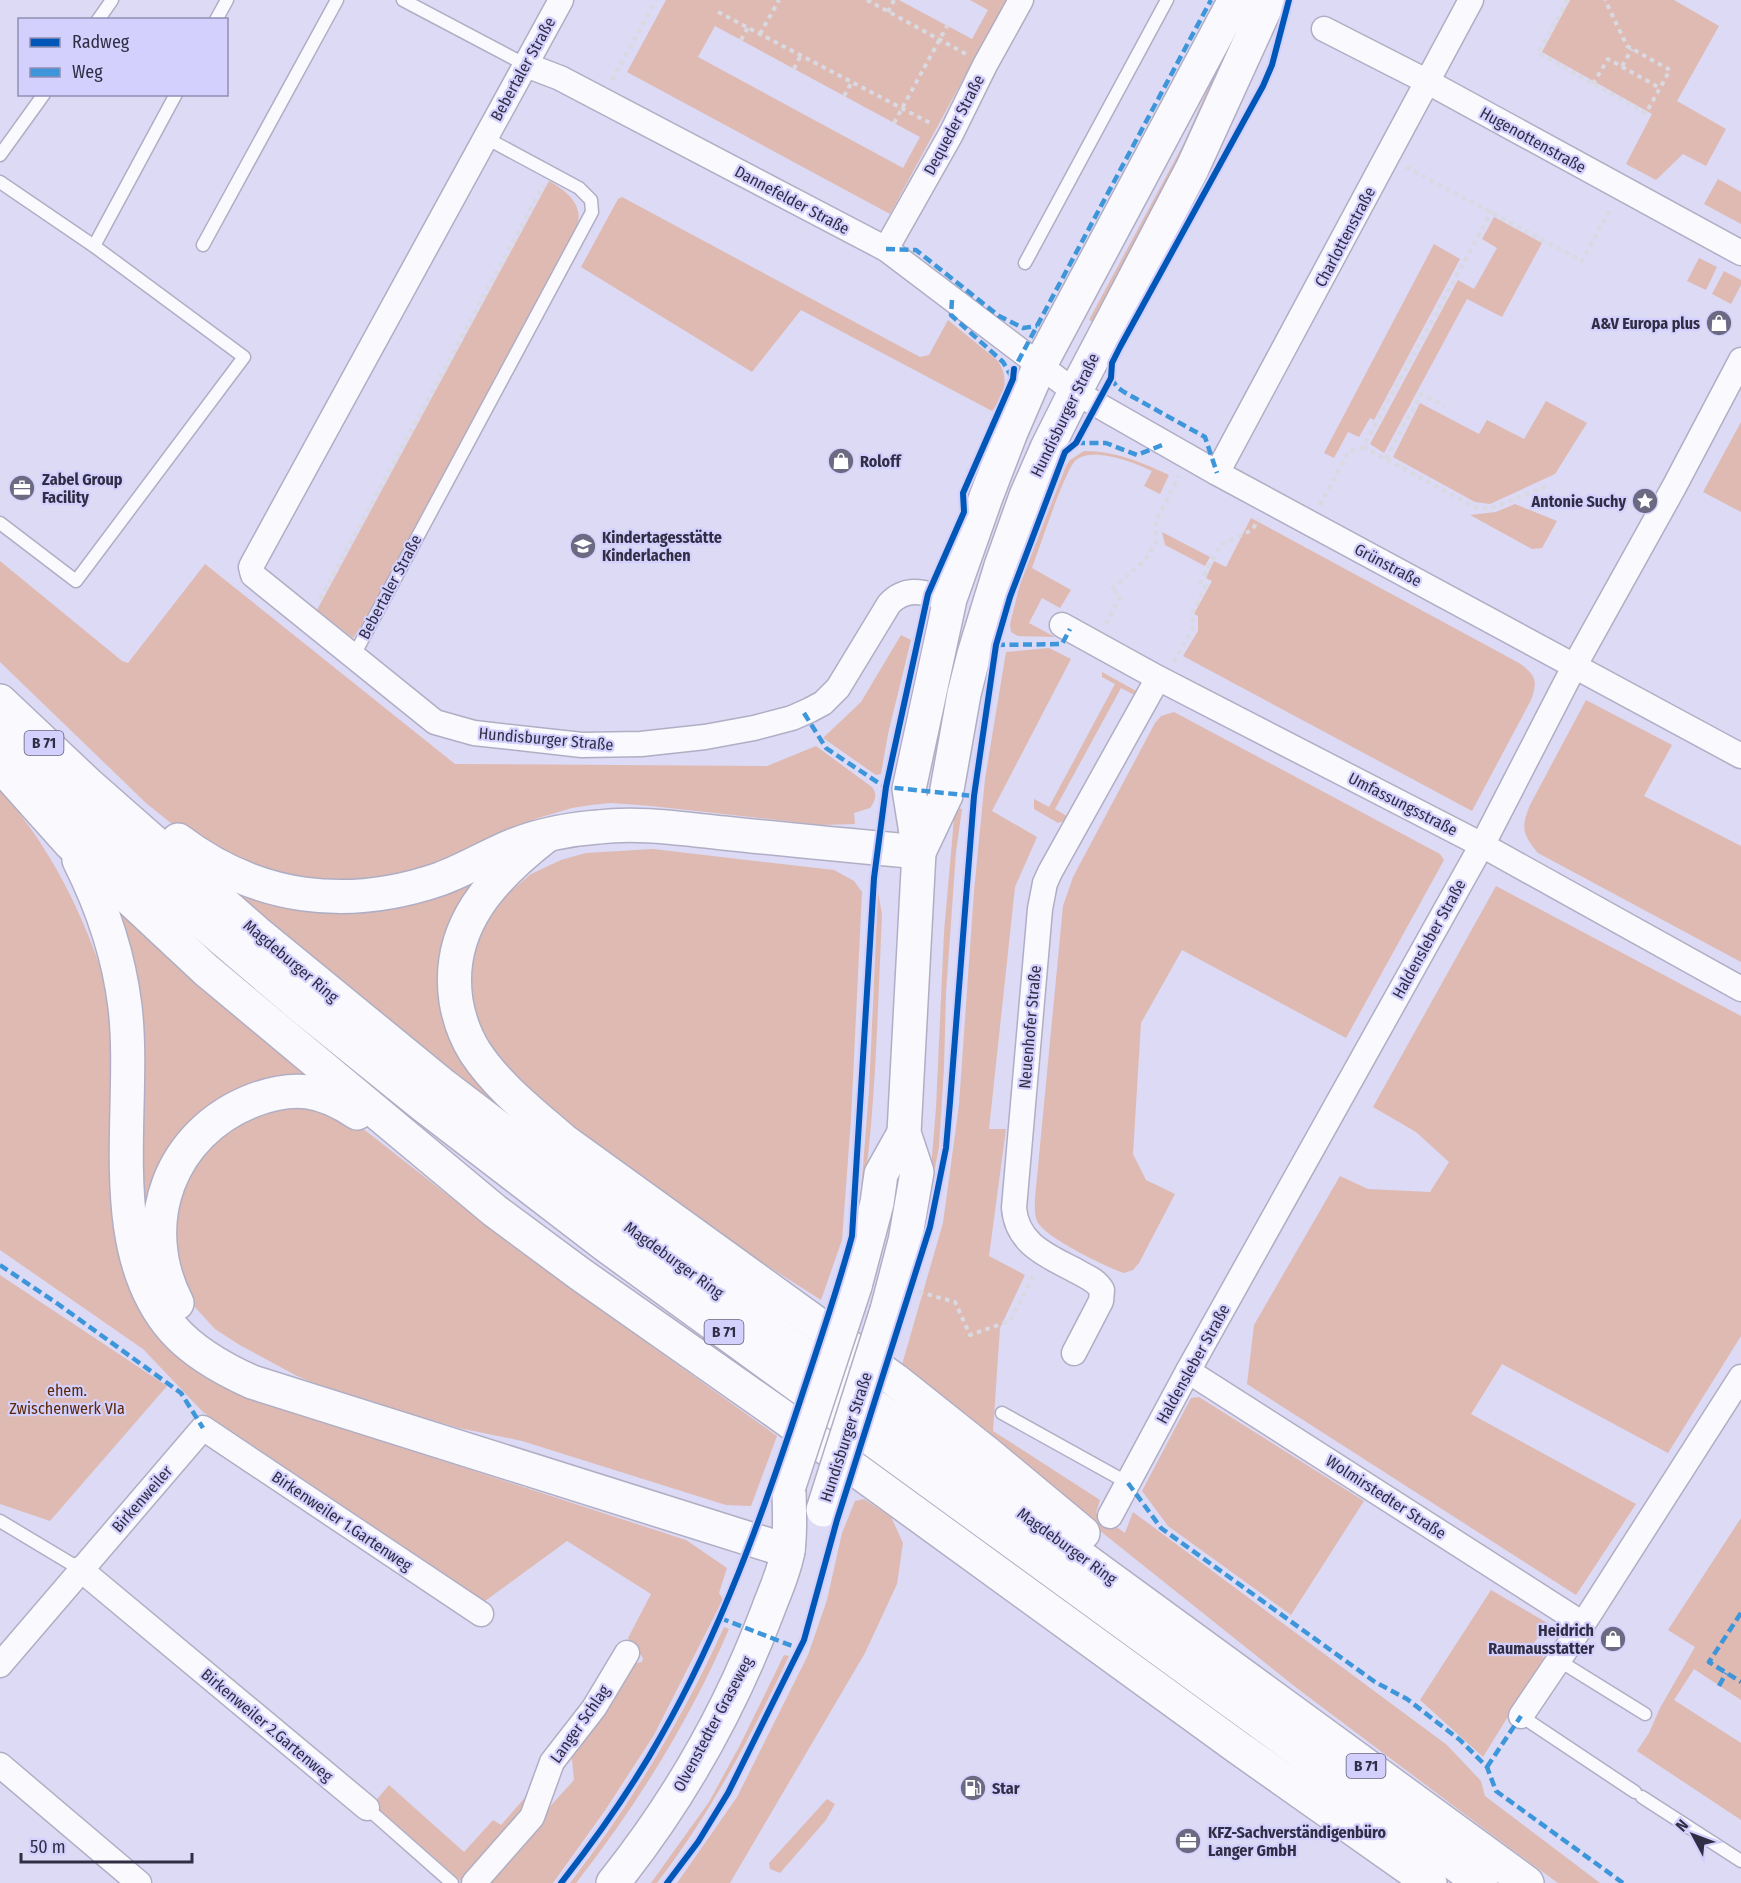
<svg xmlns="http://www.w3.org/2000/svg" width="1741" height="1883" font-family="'Fira Sans Condensed',sans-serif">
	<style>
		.green { fill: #dfbab2; fill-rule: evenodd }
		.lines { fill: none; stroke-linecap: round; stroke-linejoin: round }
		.service-casing { stroke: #b0aec4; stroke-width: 15 }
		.minor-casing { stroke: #b0aec4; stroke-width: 27 }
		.secondary-casing { stroke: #b0aec4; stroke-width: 36 }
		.trunk-casing { stroke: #b0aec4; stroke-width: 36 }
		.path { stroke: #d9d9e1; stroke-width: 4; stroke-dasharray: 4.5 4.5; stroke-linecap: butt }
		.service { stroke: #faf9fd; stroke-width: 12 }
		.minor { stroke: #faf9fd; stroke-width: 24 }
		.secondary { stroke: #faf9fd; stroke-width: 33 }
		.trunk { stroke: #faf9fd; stroke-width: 33 }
		.secondary-bridge-casing { stroke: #b0aec4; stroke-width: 36; stroke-linecap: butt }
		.secondary-bridge { stroke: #faf9fd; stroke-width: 33 }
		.quiet { stroke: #3d96da; stroke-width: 4.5; stroke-dasharray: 9 4.5; stroke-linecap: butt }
		.cycleway-casing { stroke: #d3d0fe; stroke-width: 10 }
		.cycleway { stroke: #0057b8; stroke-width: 6 }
		.labels { text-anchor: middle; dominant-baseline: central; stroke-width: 4.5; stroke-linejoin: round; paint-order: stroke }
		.shield { fill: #d3d0fe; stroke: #615e7c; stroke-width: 1.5 }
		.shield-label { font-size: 15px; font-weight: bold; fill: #302d44 }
		.street-label { font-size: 16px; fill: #302d44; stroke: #d3d0fe }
		.poi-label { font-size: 16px; font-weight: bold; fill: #302d44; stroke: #d3d0fe; text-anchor: start }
		.park-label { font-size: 16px; fill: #5c2703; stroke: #d3d0fe }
	</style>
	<rect width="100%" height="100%" fill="#dcdaf4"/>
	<!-- green -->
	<g class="green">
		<path d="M666 0H899L972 39 988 10 970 0H1006L890 214 627 72ZM715 26 920 137 903 168 698 57Z"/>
		<path d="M1250 0 1233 51 1097 324 1089 320 1183 145 1224 52Z"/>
		<path d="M1570 0H1674L1719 26 1677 101 1726 129 1706 166 1683 154 1656 180 1626 164 1652 114 1542 52Z"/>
		<path d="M1718 179 1741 192V224L1704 204Z"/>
		<path d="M549 181C567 191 584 205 577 227L366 620 353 638 317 610Z"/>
		<path d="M622 197 920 357 929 355 948 320 997 360C1010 377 1005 395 992 411L801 310 752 372 581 267 618 199Z"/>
		<path d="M1494 217 1542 243 1502 317 1467 299 1384 453 1370 444 1458 280 1474 289 1497 248 1482 239Z"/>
		<path d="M1434 244 1460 259 1374 420 1370 418 1359 437 1348 432 1334 458 1324 453Z"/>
		<path d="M1699 258 1717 267 1706 290 1687 281Z"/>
		<path d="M1724 271 1741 280V285L1731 304 1712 294Z"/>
		<path d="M1546 401 1587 423 1555 474 1490 504 1475 502 1393 457 1420 403 1479 434 1487 420 1524 439Z"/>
		<path d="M1741 422V512L1703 492Z"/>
		<path d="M1084 451C1115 451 1141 462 1169 475L1160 494 1144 486 1152 471C1137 463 1092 446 1076 460 1065 469 1039 550 1032 568L1071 590 1060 608 1042 598 1029 623 1055 637 1018 636 1011 632 1010 624 1020 584 1066 466 1070 460Z"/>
		<path d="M1515 504 1557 521 1542 548 1532 549 1470 515 1496 512Z"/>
		<path d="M1251 518 1519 663C1536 675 1538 681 1531 700L1472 811 1183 656 1198 631V616L1194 614 1212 581 1206 578 1214 561 1226 567Z"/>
		<path d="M1162 532 1210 557 1205 566 1165 545Z"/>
		<path d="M0 561 122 661 128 663 205 564 455 764 767 766 816 746 872 787C878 794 875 802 870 808L854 813 855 824 822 825 651 806 611 803 591 805 572 808 535 819 479 849 388 881 288 880 182 832 146 803 0 662Z"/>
		<path d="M930 607 934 612 900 779 893 775 928 608Z"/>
		<path d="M901 635 911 640 888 734 881 774 876 775 823 738 861 702Z"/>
		<path d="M1049 648 1071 659 992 811 1037 837 1015 887 989 1129H1006L989 1256 1025 1275 1000 1328 993 1431 1100 1500 1096 1513 1125 1533 1133 1512 1447 1745 1481 1781 1485 1796 1600 1883H1558L1495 1837 1298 1689 1089 1522 901 1368 943 1223 959 1105 974 891 985 779 1006 652Z"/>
		<path d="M1102 672 1138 692 1136 696 1121 688 1055 809 1070 818 1069 820 1058 823 1034 809V799L1049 807 1115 684 1102 677Z"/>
		<path d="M1586 700 1672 745 1644 796 1741 846V962L1538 853C1522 834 1521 827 1530 805Z"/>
		<path d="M1174 712 1440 854 1444 860 1346 1038 1182 950 1141 1023 1133 1154 1146 1180 1175 1194 1139 1263 1133 1270 1124 1273C1106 1267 1044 1237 1037 1221 1034 1214 1035 1205 1035 1198L1063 906 1073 877 1155 723 1161 716Z"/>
		<path d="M0 790C52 848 84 916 108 989L133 1286 296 1413 686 1540 727 1568 719 1593 723 1599 654 1735 606 1809 553 1883H481L574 1780 571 1749 630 1664 642 1662 643 1658 628 1638 651 1594 567 1541 485 1601 203 1412 143 1349 0 1250Z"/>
		<path d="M955 807 962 809 956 852 946 993 944 1068 939 1147 928 1204 936 1108 944 932Z"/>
		<path d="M653 849 834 870 854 881 862 892 851 1119 842 1240 821 1300 672 1205 536 1103 477 1029 470 988 472 959 485 922 505 896 531 874 561 860 586 853Z"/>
		<path d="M476 878 442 977 554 1149 429 1059 223 883Z"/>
		<path d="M1496 886 1741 1016V1336L1668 1453 1502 1364 1471 1414 1636 1504 1576 1595 1247 1384 1254 1325 1340 1176 1368 1189 1430 1192 1449 1162 1416 1132 1373 1107Z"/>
		<path d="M878 893 882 914C877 1019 876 1124 858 1228L869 1091Z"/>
		<path d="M108 894 320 1078 246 1091 146 1232Z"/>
		<path d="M303 1103 345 1118 366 1131 519 1251 777 1436 751 1506 726 1505 522 1441 459 1428 333 1391 297 1376 238 1344 215 1329 193 1305 172 1246 181 1187 211 1142 260 1110Z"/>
		<path d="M0 1275 167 1386 50 1521 0 1504Z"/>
		<path d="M1199 1397 1364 1501 1291 1615 1168 1526 1142 1491 1191 1398Z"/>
		<path d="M864 1499 891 1517 903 1543 897 1584 865 1653 730 1883H677L737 1797 808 1655 827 1600 842 1533 855 1501Z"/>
		<path d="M1741 1518V1700L1694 1669 1674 1700 1741 1743V1820L1637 1751 1649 1733 1660 1708 1695 1647 1668 1630Z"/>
		<path d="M1491 1590 1549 1624 1532 1645 1544 1658 1483 1757 1420 1700Z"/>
		<path d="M724 1627 729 1629C690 1720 637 1805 576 1883H570C631 1804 683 1718 724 1627Z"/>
		<path d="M784 1655 789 1656C751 1736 711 1813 657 1883H651L709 1802 740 1745Z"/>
		<path d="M389 1785 464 1852 493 1820 501 1825 528 1794 527 1811 463 1883 373 1804Z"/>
		<path d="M827 1799 835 1804 826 1820 780 1873 770 1869 769 1863Z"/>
	</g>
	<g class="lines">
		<!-- service casing -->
		<g class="service-casing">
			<g id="service">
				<path d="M403 0 526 65"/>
				<path d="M98 20 112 0"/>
				<path d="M216 20 227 0"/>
				<path d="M0 155 44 94"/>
				<path d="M0 182 94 246 244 357 76 581 0 523"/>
				<path d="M203 245 337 0"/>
				<path d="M94 246 176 94"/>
				<path d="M1025 263 1167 0"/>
				<path d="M353 657 592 212 591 200 579 188 486 138"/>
				<path d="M1002 1413 1128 1483"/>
				<path d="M0 1521 80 1569"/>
				<path d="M1558 1660 1645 1714"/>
				<path d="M1521 1716 1635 1792"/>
				<path d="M1642 1797 1741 1861"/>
				<path d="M367 1808 452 1883"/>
			</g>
		</g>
		<!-- minor casing -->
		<g class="minor-casing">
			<g id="minor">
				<path d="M561 0 253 563 251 567 253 575 435 722 474 733 582 745 641 744 705 737 754 728 792 718 810 710 823 703 838 688 889 604C908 584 927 594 950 599"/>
				<path d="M1324 29 1428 82 1741 253"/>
				<path d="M526 65 560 78 886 249 1075 392 1217 473 1741 756"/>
				<path d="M886 249 951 134 985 65 1021 0"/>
				<path d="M1217 473 1471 0"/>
				<path d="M1062 625 1158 678 1482 845 1741 989"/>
				<path d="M1074 1353 1101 1301 1102 1290C1097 1281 1089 1278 1080 1273 1051 1257 1017 1246 1014 1208L1040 909 1045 883 1050 872 1158 678"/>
				<path d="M1188 1371 1583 1624"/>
				<path d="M1110 1516 1188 1371 1488 834 1575 665 1674 487 1741 360"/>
				<path d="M80 1569 367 1808"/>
				<path d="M0 1665 203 1428 481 1614"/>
				<path d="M1521 1716 1583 1624 1741 1377"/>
				<path d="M0 1765 139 1883"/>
				<path d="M474 1883 532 1817 552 1762 594 1708 627 1653"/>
			</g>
		</g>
		<!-- secondary casing -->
		<g class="secondary-casing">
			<g id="secondary">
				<path d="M919 852 946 795 964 694 974 654 1001 566 1026 496 1047 448 1075 392 1192 169 1269 0"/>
				<path d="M855 1286 877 1203 881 1174 904 1133"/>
				<path d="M887 1310 905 1241 917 1172 904 1133 919 852 909 789 950 599 986 497 1011 432 1040 365 1235 0"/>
				<path d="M613 1883C678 1802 731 1708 768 1610 775 1591 785 1570 788 1550 791 1529 789 1507 789 1486"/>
			</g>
		</g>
		<!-- trunk casing -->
		<g class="trunk-casing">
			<g id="trunk">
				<path d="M0 701 89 785 256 932 444 1086 632 1229 1527 1883"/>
				<path d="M0 739 140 869 303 1008 423 1105 604 1244 1481 1883"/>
				<path d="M1 766 70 843 206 970 495 1211 580 1274 782 1416 1236 1746 1430 1883"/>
				<path d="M546 836C492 878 445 927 456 1001 459 1019 465 1036 475 1052 498 1087 532 1113 563 1140L895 1380 988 1454 1083 1533"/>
				<path d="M178 840C257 900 347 911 440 879 465 870 489 855 514 845 540 835 570 829 598 827 640 822 682 829 724 833 789 840 854 846 919 852"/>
				<path d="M79 860C102 906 119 956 125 1007 137 1107 101 1246 173 1329 194 1353 223 1369 252 1382L788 1551"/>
				<path d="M177 1303C136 1223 170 1132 254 1100 294 1085 322 1089 357 1113"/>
			</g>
		</g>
		<!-- path -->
		<g class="path">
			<path d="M867 0 966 54"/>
			<path d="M1568 0 1538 53 1646 113 1670 70 1627 46 1605 0"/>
			<path d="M718 12 930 123"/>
			<path d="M888 12 894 0"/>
			<path d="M760 34 779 0"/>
			<path d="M741 40 748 27"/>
			<path d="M1622 66 1632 49"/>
			<path d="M794 69 801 55"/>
			<path d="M612 80 656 0"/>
			<path d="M1593 84 1608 59 1660 88"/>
			<path d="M844 96 852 82"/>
			<path d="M894 123 947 26"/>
			<path d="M1406 167 1582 261 1611 208"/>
			<path d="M1363 447 1475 507 1489 509 1547 486"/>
			<path d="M1386 459 1421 394 1445 406"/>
			<path d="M1320 505 1348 452 1363 447 1492 211"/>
			<path d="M320 599 543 186"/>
			<path d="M1106 624 1121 595 1111 590 1145 560 1156 542V520L1179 476"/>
			<path d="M1174 662 1193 628 1192 614 1206 585 1200 582 1221 545 1252 530 1259 519"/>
			<path d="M919 1292 955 1302 970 1335 1010 1321 1035 1273"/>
		</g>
		<!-- service -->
		<use href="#service" class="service"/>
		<!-- minor -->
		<use href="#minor" class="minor"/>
		<!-- secondary -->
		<use href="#secondary" class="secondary"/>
		<!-- trunk -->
		<use href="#trunk" class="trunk"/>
		<!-- secondary-bridge casing -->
		<g class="secondary-bridge-casing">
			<g id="secondary-bridge">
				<path d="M789 1486 855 1286"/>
				<path d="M823 1510 887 1310"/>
			</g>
		</g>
		<!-- secondary-bridge -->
		<use href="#secondary-bridge" class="secondary-bridge"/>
		<!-- quiet -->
		<g class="quiet">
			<path d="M886 249 916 250 999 316 1023 328 1037 326"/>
			<path d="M952 300 951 315 1003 362 1013 379"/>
			<path d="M1013 374 1014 369 1211 0"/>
			<path d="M1111 378 1117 387 1124 392 1205 437 1217 473"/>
			<path d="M1076 443H1106L1137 455 1165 444"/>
			<path d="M996 645 1062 644 1070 629"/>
			<path d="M804 713 826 748 880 784 886 787 974 796"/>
			<path d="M0 1265 58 1304 181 1393 203 1428"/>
			<path d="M1128 1483 1161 1528 1375 1682 1407 1699 1460 1740 1487 1767 1496 1791 1623 1883"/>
			<path d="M1741 1613 1709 1662 1741 1682"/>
			<path d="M720 1618 800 1649"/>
			<path d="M1719 1686 1726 1673"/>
			<path d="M1487 1767 1521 1716"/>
		</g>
		<!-- cycleway casing -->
		<g class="cycleway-casing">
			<g id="cycleway">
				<path d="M561 1883C598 1836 632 1788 661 1736 721 1631 762 1516 800 1401 818 1346 837 1292 852 1236L874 878 886 787 928 594 964 512 963 493 1013 379 1014 369"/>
				<path d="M667 1883 698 1842 728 1793 804 1640 837 1520 930 1227 946 1148 950 1102 974 796 996 645 1010 597 1065 452 1076 443 1111 378 1112 363 1120 347 1263 86 1272 65 1289 0"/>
			</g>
		</g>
		<!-- cycleway -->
		<use href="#cycleway" class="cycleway"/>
	</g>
	<!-- icons -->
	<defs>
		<g id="shop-disc" transform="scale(1.35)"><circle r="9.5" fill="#6c6a82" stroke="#d3d0fe"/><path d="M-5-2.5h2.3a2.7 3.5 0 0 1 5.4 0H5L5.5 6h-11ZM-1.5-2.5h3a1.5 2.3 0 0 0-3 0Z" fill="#fff"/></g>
		<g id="office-disc" transform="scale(1.35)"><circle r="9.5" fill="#6c6a82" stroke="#d3d0fe"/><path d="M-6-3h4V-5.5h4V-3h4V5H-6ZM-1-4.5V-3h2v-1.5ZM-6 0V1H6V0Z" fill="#fff"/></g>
		<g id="sight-disc" transform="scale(1.35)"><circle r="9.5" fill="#6c6a82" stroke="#d3d0fe"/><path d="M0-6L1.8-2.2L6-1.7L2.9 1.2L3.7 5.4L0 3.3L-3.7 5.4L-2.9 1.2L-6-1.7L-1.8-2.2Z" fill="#fff"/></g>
		<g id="school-disc" transform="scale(1.35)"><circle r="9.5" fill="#6c6a82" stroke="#d3d0fe"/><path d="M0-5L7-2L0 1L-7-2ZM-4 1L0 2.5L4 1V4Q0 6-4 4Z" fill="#fff"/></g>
		<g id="fuel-disc" transform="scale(1.35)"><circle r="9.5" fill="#6c6a82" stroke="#d3d0fe"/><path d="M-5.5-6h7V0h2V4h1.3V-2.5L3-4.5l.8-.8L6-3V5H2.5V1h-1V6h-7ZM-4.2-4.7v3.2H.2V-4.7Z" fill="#fff"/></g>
	</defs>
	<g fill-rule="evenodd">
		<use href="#shop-disc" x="1719" y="323"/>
		<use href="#shop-disc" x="841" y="461"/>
		<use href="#office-disc" x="22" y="488"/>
		<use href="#sight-disc" x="1645" y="501"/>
		<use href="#school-disc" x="583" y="546"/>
		<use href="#shop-disc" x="1613" y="1639"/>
		<use href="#fuel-disc" x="973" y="1788"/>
		<use href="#office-disc" x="1188" y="1841"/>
	</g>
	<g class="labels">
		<!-- shield labels -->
		<g class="shield">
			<rect x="24.5" y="731" width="39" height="24" rx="4.5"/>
			<rect x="704.5" y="1320" width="39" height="24" rx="4.5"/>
			<rect x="1346.5" y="1754" width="39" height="24" rx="4.5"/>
		</g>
		<g class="shield-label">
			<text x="44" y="743">B 71</text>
			<text x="724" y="1332">B 71</text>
			<text x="1366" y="1766">B 71</text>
		</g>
		<!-- street labels -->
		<g class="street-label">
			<text transform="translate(523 69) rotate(-61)">Bebertaler Straße</text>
			<text transform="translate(954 125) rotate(-62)">Dequeder Straße</text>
			<text transform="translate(1533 140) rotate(29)">Hugenottenstraße</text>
			<text transform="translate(792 200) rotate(28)">Dannefelder Straße</text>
			<text transform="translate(1345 237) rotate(-62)">Charlottenstraße</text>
			<text transform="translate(1065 415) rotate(-64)">Hundisburger Straße</text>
			<text transform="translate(1388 565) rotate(28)">Grünstraße</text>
			<text transform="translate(390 587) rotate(-62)">Bebertaler Straße</text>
			<text transform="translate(546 739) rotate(5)">Hundisburger Straße</text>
			<text transform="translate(1403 804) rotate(27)">Umfassungsstraße</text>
			<text transform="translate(1429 939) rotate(-61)">Haldensleber Straße</text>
			<text transform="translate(291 961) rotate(40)">Magdeburger Ring</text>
			<text transform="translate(1030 1027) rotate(-85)">Neuenhofer Straße</text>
			<text transform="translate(674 1260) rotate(36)">Magdeburger Ring</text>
			<text transform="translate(1193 1364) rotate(-61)">Haldensleber Straße</text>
			<text transform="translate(846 1437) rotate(-72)">Hundisburger Straße</text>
			<text transform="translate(1386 1497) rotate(33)">Wolmirstedter Straße</text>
			<text transform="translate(142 1499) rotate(-49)">Birkenweiler</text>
			<text transform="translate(342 1521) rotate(34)">Birkenweiler 1.Gartenweg</text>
			<text transform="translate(1067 1546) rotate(36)">Magdeburger Ring</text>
			<text transform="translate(580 1724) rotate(-55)">Langer Schlag</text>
			<text transform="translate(713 1724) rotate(-62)">Olvenstedter Graseweg</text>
			<text transform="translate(267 1725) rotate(40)">Birkenweiler 2.Gartenweg</text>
		</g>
		<!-- poi labels -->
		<g class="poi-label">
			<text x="1700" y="323" text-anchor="end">A&amp;V Europa plus</text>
			<text x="860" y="461">Roloff</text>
			<text x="42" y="479">Zabel Group<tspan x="42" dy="18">Facility</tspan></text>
			<text x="1626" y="501" text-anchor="end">Antonie Suchy</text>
			<text x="602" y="537">Kindertagesstätte<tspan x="602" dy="18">Kinderlachen</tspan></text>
			<text x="1594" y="1630" text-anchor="end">Heidrich<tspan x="1594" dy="18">Raumausstatter</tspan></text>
			<text x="992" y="1788">Star</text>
			<text x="1208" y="1832">KFZ-Sachverständigenbüro<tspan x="1208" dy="18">Langer GmbH</tspan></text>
		</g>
		<!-- park labels -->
		<g class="park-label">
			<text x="67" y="1390">ehem.<tspan x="67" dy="18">Zwischenwerk VIa</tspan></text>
		</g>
	</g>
	<!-- legend -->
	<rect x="18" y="18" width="210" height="78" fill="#d3d0fe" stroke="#928fb4" stroke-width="1.5"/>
	<rect x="30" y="38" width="30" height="9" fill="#0057b8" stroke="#928fb4" stroke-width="1.5"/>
	<text x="72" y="48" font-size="18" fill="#302d44">Radweg</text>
	<rect x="30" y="68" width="30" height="9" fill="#3d96da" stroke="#928fb4" stroke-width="1.5"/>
	<text x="72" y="78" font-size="18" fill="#302d44">Weg</text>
	<!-- north arrow -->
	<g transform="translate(1693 1835) rotate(311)" stroke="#d3d0fe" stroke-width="4.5" paint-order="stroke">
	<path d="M0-4.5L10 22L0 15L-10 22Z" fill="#302d44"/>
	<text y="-9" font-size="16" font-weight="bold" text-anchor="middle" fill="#302d44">N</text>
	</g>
	<!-- scale -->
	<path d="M21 1853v9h171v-9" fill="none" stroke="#302d44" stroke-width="3"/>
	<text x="30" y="1853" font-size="18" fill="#302d44" stroke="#d3d0fe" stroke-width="4.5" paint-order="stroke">50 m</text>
</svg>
